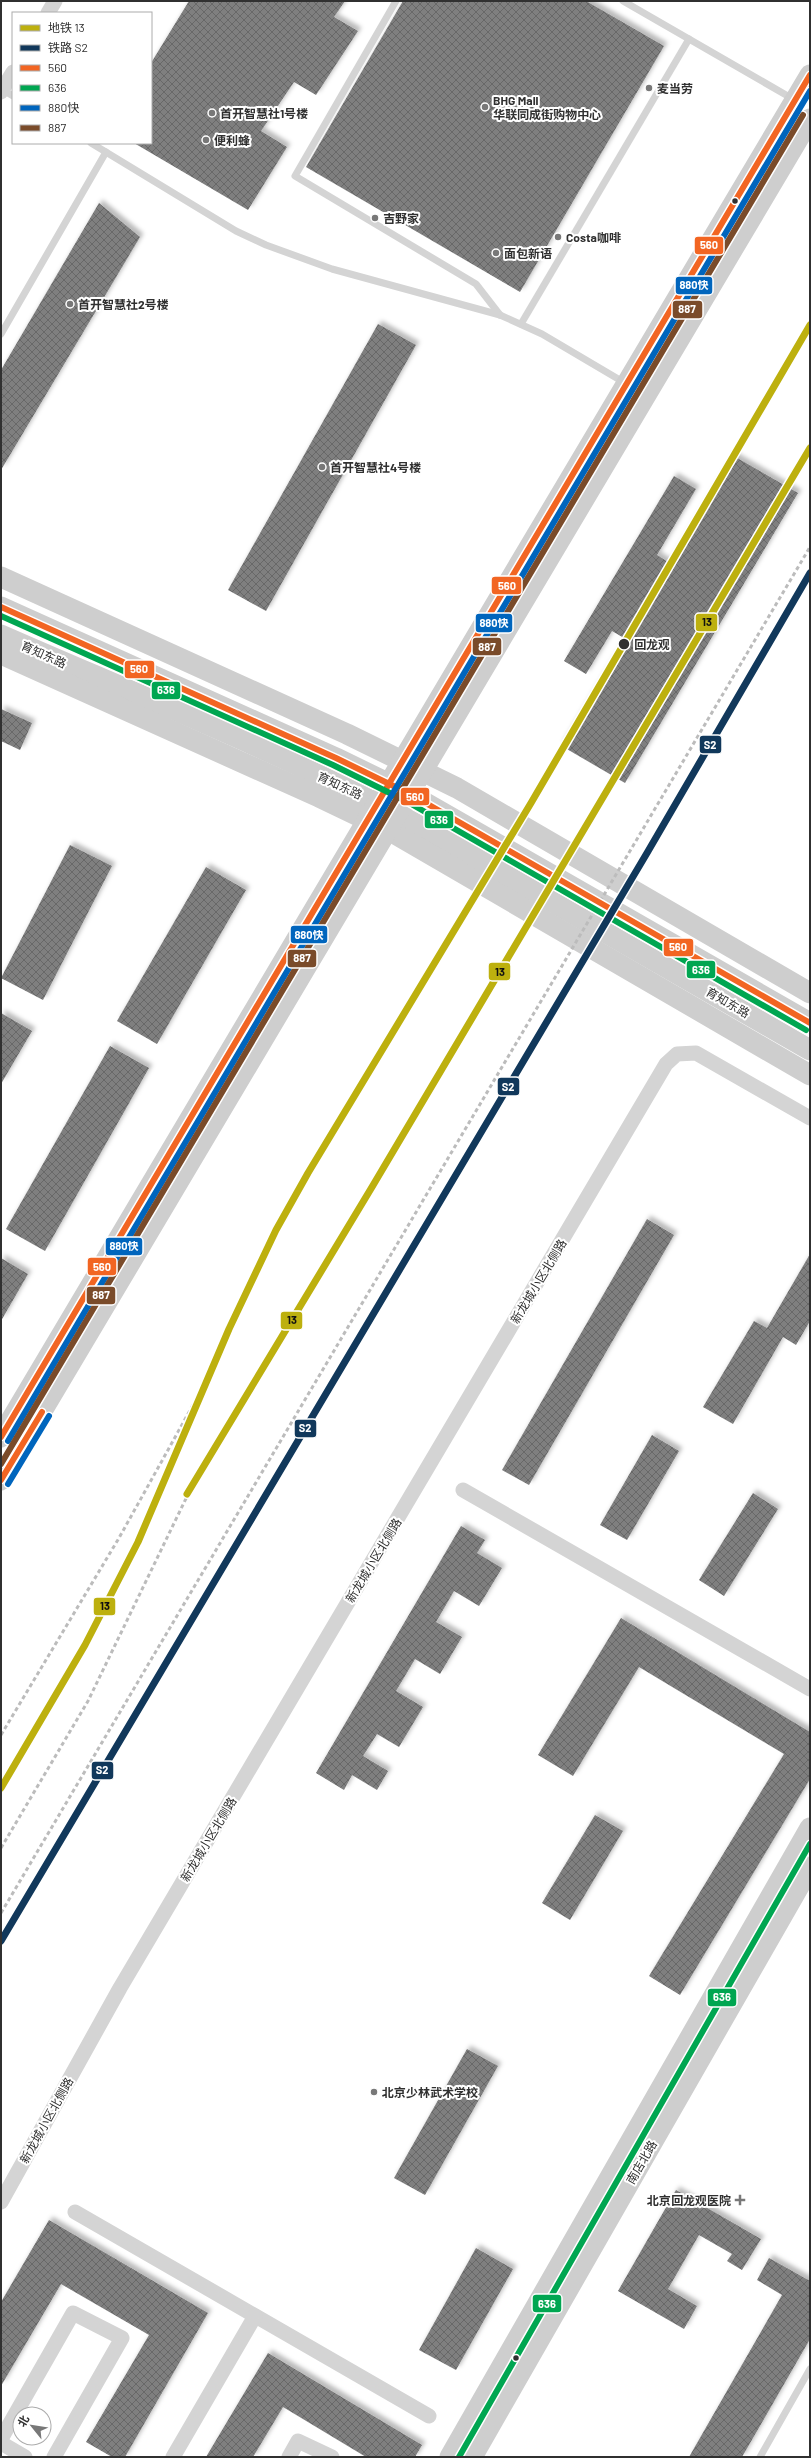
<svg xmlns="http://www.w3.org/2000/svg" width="811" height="2458" font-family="Barlow,'Noto Sans SC',sans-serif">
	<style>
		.building { fill: url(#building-cross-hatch); filter: url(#shadow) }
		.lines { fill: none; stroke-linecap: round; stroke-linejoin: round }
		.lane { stroke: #d4d4d4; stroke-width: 7 }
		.street { stroke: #d4d4d4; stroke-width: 15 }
		.secondary { stroke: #cecece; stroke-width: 21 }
		.rail { stroke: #bcbcbc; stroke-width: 3; stroke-dasharray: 4 3; stroke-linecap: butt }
		.bus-1-casing { stroke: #fff; stroke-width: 9 }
		.bus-2-casing { stroke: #fff; stroke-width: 9 }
		.bus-3-casing { stroke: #fff; stroke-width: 9 }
		.bus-4-casing { stroke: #fff; stroke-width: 9 }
		.bus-1 { stroke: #f26522; stroke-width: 6 }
		.bus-2 { stroke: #00a651; stroke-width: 6 }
		.bus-3 { stroke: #0065bd; stroke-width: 6 }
		.bus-4 { stroke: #7a4b2a; stroke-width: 6 }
		.rail-1-casing { stroke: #fff; stroke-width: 10 }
		.rail-1 { stroke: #11385b; stroke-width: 7 }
		.metro-1-casing { stroke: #fff; stroke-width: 10 }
		.metro-1 { stroke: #bdb00e; stroke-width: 7 }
		.poi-dot { fill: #787878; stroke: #fff; stroke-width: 1.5 }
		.bus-dot { fill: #303030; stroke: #fff; stroke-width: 1.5 }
		.labels { text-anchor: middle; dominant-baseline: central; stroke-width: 4; stroke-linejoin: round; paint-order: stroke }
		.poi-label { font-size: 12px; font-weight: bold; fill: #303030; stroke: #fff; text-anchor: start }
		.stop-label { font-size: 12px; font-weight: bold; fill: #303030; stroke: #fff; text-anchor: start }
		.street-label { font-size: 12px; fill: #303030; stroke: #fff }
		.line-badge { stroke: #fff; stroke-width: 1.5 }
		.badge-label { font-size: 11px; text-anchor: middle; font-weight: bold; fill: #fff }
		.pale-badge-label { font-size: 11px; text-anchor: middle; font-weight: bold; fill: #111 }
	</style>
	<defs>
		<pattern id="building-cross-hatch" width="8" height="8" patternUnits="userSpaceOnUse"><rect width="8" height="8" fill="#7f7f7f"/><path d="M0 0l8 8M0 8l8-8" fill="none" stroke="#686868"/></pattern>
		<filter id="shadow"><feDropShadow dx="3.5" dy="-3.5" stdDeviation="2" flood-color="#0004"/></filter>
	</defs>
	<rect width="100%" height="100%" fill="#fff"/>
	<!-- building -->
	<g class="building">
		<path d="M189 1H345L334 17 358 31 316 95 294 82 261 131 287 147 248 210 134 143H151V63Z"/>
		<path d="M403 1H586L664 46 520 292 306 167Z"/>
		<path d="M99 203 140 237 1 470V370Z"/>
		<path d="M378 324 416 345 266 611 228 590Z"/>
		<path d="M732 455 798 493 625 783 560 745 624 638 612 631 586 674 564 661 674 476 696 489 657 555 668 562Z"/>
		<path d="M1 709 32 723 20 750 1 741Z"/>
		<path d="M70 845 112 866 43 1000 1 978Z"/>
		<path d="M206 867 246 890 157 1044 117 1021Z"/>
		<path d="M1 1013 32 1031 1 1084Z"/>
		<path d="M110 1046 149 1068 45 1251 6 1229Z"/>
		<path d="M647 1219 674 1235 529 1485 502 1470Z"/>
		<path d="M810 1254V1321L796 1345 783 1337 733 1424 703 1407 754 1321 767 1328Z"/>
		<path d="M1 1258 28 1274 1 1321Z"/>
		<path d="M652 1435 679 1451 627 1540 600 1525Z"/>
		<path d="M753 1493 778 1509 724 1596 699 1580Z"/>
		<path d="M461 1526 485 1540 477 1553 502 1568 479 1606 454 1591 436 1622 462 1637 440 1674 415 1659 396 1691 423 1707 399 1747 377 1734 363 1756 388 1771 377 1790 352 1775 344 1790 316 1773Z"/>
		<path d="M621 1618 810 1732V1779L680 1995 649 1976 784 1754 639 1667 573 1776 538 1755Z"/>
		<path d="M595 1815 623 1831 570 1920 542 1903Z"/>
		<path d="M467 2049 498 2066 425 2195 394 2178Z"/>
		<path d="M676 2190 761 2239 742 2270 727 2261 732 2254 699 2235 668 2289 697 2306 684 2329 618 2291Z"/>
		<path d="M49 2220 208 2313 125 2457H112L86 2442 149 2335 61 2284 1 2386V2302Z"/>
		<path d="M476 2248 513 2269 456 2370 419 2350Z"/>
		<path d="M769 2258 810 2281V2339L742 2457H689L782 2295 757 2280Z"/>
		<path d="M268 2353 422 2445 415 2457H366L283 2407 253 2457H206Z"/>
	</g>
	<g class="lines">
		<!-- lane -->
		<g class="lane">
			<path d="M396 1 295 176 476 284 500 315"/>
			<path d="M623 1 793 99"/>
			<path d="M3 90 13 96"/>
			<path d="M91 143 236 231 266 245 332 269 500 315 542 334 625 383"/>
			<path d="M521 324 689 39"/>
			<path d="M1 334 106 152"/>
			<path d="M760 2457 810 2369"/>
		</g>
		<!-- street -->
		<g class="street">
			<path d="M48 13 55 1"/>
			<path d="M1 92 13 72"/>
			<path d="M463 1490 810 1689"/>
			<path d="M1 2202 120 1988 666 1064 677 1054 696 1053 810 1118"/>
			<path d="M75 2212 429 2416"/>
			<path d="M1 2439 73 2313 122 2338 54 2457"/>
			<path d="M1 2443 25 2457"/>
			<path d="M173 2457 255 2316"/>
			<path d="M289 2457 298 2441 332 2457"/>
		</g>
		<!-- secondary -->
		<g class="secondary">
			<path d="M1 577 347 734 457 788 810 993"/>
			<path d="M1 607 336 758 410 794 810 1023"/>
			<path d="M1 635C145 698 293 757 431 832L810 1050"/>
			<path d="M1 654 319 797 390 831 810 1075"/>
			<path d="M1 1437 810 75"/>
			<path d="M1 1480 810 119"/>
			<path d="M450 2457 810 1828"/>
			<path d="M472 2457 810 1867"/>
		</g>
		<!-- rail -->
		<g class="rail">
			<path d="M1 1735 119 1538 208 1378"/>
			<path d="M1 1848 88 1701 193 1484"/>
			<path d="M1 1913 810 547"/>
		</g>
		<!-- bus-1 casing -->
		<g class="bus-1-casing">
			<g id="bus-1">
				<path d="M1 607 336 758 410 794 810 1023"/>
				<path d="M1 1437 810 75"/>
				<path d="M1 1480 42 1412"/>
			</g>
		</g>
		<!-- bus-2 casing -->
		<g class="bus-2-casing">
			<g id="bus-2">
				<path d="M1 616 333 765 406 801 806 1030"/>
				<path d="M459 2457 810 1844"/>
			</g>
		</g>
		<!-- bus-3 casing -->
		<g class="bus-3-casing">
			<g id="bus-3">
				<path d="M8 1441 810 91"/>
				<path d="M8 1484 49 1416"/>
			</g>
		</g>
		<!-- bus-4 casing -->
		<g class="bus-4-casing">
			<path id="bus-4" d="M1 1464 803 115"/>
		</g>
		<!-- bus-1 -->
		<use href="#bus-1" class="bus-1"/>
		<!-- bus-2 -->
		<use href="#bus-2" class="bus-2"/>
		<!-- bus-3 -->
		<use href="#bus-3" class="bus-3"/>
		<!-- bus-4 -->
		<use href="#bus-4" class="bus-4"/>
		<!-- rail-1 casing -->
		<g class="rail-1-casing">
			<path id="rail-1" d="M1 1941 647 853 810 573"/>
		</g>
		<!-- rail-1 -->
		<use href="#rail-1" class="rail-1"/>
		<!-- metro-1 casing -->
		<g class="metro-1-casing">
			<g id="metro-1">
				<path d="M187 1494 372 1187 810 448"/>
				<path d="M1 1788 85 1645 138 1542 229 1329 276 1230 308 1173 531 803 810 325"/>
			</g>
		</g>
		<!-- metro-1 -->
		<use href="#metro-1" class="metro-1"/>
	</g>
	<!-- markers -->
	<g class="poi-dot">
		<circle cx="649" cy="88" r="4"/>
		<circle cx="485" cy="107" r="4"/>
		<circle cx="212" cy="113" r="4"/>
		<circle cx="206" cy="140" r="4"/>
		<circle cx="375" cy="218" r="4"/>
		<circle cx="558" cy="237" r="4"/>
		<circle cx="496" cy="253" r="4"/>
		<circle cx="70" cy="304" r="4"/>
		<circle cx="322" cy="467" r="4"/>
		<circle cx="374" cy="2092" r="4"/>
		<path d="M738 2194h4v4h4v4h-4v4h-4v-4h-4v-4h4z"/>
	</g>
	<g class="bus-dot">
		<circle cx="735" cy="201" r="3.5"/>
		<circle cx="624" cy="644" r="6"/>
		<circle cx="516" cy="2358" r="3.5"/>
	</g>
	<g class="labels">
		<!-- poi labels -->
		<g class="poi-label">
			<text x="657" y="88">麦当劳</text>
			<text x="493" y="100">BHG Mall<tspan x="493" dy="14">华联同成街购物中心</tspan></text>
			<text x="220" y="113">首开智慧社1号楼</text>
			<text x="214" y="140">便利蜂</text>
			<text x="383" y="218">吉野家</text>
			<text x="566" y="237">Costa咖啡</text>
			<text x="504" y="253">面包新语</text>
			<text x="78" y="304">首开智慧社2号楼</text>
			<text x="330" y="467">首开智慧社4号楼</text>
			<text x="382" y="2092">北京少林武术学校</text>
			<text x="731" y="2200" text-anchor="end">北京回龙观医院</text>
		</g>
		<!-- stop labels -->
		<g class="stop-label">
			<text x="634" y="644">回龙观</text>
		</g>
		<!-- street labels -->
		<g class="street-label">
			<text transform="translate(44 654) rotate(24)">育知东路</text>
			<text transform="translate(340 785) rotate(25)">育知东路</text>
			<text transform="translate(728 1002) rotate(30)">育知东路</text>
			<text transform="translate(538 1281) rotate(-59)">新龙城小区北侧路</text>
			<text transform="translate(373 1560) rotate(-59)">新龙城小区北侧路</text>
			<text transform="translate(208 1839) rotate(-59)">新龙城小区北侧路</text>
			<text transform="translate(46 2120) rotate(-61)">新龙城小区北侧路</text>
			<text transform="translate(641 2162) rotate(-60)">南店北路</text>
		</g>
	</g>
	<g class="line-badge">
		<rect x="694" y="236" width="30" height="19" rx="4" fill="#f26522"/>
		<rect x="675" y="276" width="38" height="19" rx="4" fill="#0065bd"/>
		<rect x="672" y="300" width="31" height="19" rx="4" fill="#7a4b2a"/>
		<rect x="491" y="576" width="31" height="19" rx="4" fill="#f26522"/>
		<rect x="695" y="613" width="23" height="19" rx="4" fill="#bdb00e"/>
		<rect x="475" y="613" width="38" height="20" rx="4" fill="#0065bd"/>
		<rect x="472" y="637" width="30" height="19" rx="4" fill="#7a4b2a"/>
		<rect x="124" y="660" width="31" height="19" rx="4" fill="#f26522"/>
		<rect x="151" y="681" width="30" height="19" rx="4" fill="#00a651"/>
		<rect x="699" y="735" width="23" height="19" rx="4" fill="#11385b"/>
		<rect x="400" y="787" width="30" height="19" rx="4" fill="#f26522"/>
		<rect x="424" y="810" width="30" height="19" rx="4" fill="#00a651"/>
		<rect x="290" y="925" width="38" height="19" rx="4" fill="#0065bd"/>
		<rect x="663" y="938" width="31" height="19" rx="4" fill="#f26522"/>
		<rect x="287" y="949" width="30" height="19" rx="4" fill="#7a4b2a"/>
		<rect x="686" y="960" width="30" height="19" rx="4" fill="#00a651"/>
		<rect x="488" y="962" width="23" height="19" rx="4" fill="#bdb00e"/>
		<rect x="497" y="1077" width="23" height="19" rx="4" fill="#11385b"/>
		<rect x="105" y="1237" width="38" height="19" rx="4" fill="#0065bd"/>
		<rect x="87" y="1257" width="30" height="19" rx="4" fill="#f26522"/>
		<rect x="86" y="1286" width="30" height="19" rx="4" fill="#7a4b2a"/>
		<rect x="280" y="1311" width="23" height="19" rx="4" fill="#bdb00e"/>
		<rect x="294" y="1419" width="23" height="19" rx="4" fill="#11385b"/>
		<rect x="93" y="1597" width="23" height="19" rx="4" fill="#bdb00e"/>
		<rect x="91" y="1761" width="23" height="19" rx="4" fill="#11385b"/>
		<rect x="707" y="1988" width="30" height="19" rx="4" fill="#00a651"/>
		<rect x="532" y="2294" width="30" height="19" rx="4" fill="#00a651"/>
	</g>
	<g class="badge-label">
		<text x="709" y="249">560</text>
		<text x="694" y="289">880快</text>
		<text x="687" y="313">887</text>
		<text x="507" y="590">560</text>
		<text x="494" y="627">880快</text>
		<text x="487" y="651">887</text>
		<text x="139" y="673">560</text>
		<text x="166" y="694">636</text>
		<text x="710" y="749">S2</text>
		<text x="415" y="801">560</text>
		<text x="439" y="824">636</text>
		<text x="309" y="939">880快</text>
		<text x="678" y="951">560</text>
		<text x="302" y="962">887</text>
		<text x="701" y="974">636</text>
		<text x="508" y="1091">S2</text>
		<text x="124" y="1250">880快</text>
		<text x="102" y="1271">560</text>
		<text x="101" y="1299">887</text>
		<text x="305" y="1432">S2</text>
		<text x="102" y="1774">S2</text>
		<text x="722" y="2001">636</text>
		<text x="547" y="2308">636</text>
	</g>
	<g class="pale-badge-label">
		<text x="707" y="626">13</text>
		<text x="500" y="976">13</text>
		<text x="292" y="1324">13</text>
		<text x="105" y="1610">13</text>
	</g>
	<!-- border -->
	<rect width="811" height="2458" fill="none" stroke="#303030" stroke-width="4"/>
	<!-- legend -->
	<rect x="12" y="12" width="140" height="132" fill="#ffffff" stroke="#acacac"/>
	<rect x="20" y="25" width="20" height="6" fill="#bdb00e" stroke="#acacac"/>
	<text x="48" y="32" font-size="12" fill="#303030">地铁 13</text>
	<rect x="20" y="45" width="20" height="6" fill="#11385b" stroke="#acacac"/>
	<text x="48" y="52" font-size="12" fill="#303030">铁路 S2</text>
	<rect x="20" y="65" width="20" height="6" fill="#f26522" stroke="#acacac"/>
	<text x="48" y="72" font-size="12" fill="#303030">560</text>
	<rect x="20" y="85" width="20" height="6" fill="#00a651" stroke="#acacac"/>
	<text x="48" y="92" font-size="12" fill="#303030">636</text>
	<rect x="20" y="105" width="20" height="6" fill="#0065bd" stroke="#acacac"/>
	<text x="48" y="112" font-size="12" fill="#303030">880快</text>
	<rect x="20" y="125" width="20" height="6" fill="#7a4b2a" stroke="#acacac"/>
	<text x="48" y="132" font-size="12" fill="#303030">887</text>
	<!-- north arrow -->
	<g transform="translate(32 2426) rotate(300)"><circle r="19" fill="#ffffff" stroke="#acacac"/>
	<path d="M0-3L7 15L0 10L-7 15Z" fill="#787878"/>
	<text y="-6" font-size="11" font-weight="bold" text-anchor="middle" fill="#303030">北</text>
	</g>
</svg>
